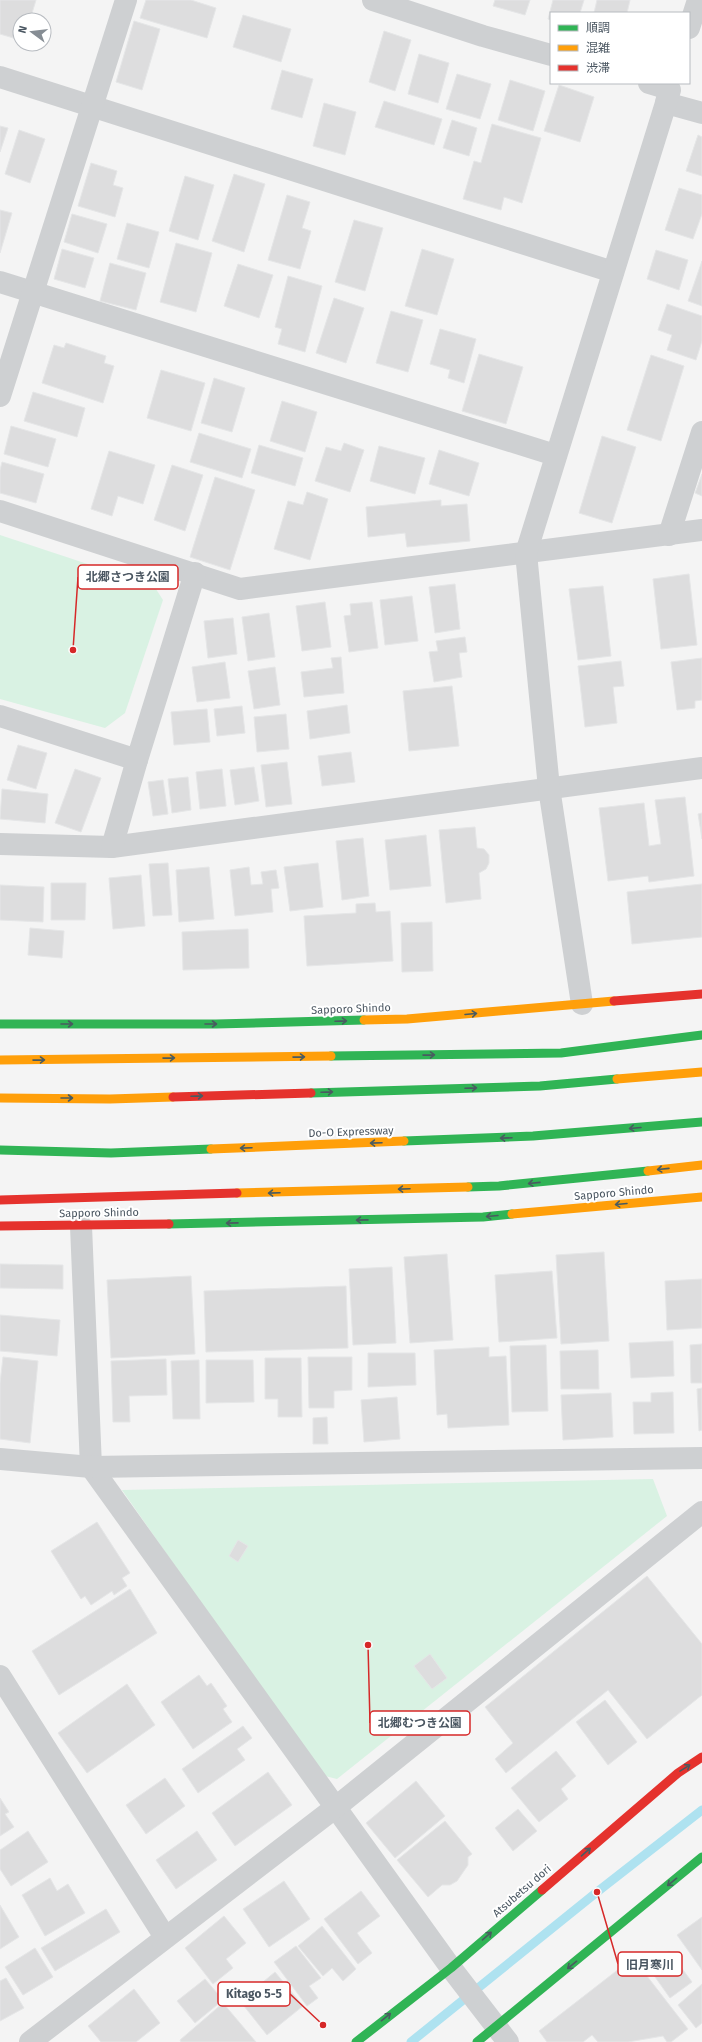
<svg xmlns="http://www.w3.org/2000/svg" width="702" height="2042" font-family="'Fira Sans','Noto Sans JP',sans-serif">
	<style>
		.green { fill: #d9f2e3 }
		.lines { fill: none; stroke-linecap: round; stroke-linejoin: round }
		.stream { stroke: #aee2f0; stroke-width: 9 }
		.building { fill: #ddddde; stroke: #e5e6e7 }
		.street { stroke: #ced0d2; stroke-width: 22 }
		.fast { stroke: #30b455; stroke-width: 9 }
		.slow { stroke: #ff9f0a; stroke-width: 9 }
		.jam { stroke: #e5322d; stroke-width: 9 }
		.oneway { stroke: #495b60 }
		.labels { text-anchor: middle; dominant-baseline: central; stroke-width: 4; stroke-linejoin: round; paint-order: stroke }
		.street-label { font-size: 11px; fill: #4a5661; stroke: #fff }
		.leader { fill: none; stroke: #d62828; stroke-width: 1.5 }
		.callout-dot { fill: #d62828; stroke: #fff; stroke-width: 1.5 }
		.callout { fill: #fff; stroke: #d62828; stroke-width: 1.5 }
		.callout-label { font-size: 12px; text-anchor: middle; font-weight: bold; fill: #4a5661 }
	</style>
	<rect width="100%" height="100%" fill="#f4f4f4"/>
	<!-- green -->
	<g class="green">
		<path d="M0 535 154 586 163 600 125 713 105 728 0 699Z"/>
		<path d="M653 1479 667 1516 337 1779 321 1775 122 1490Z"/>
	</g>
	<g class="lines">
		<!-- stream -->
		<path class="stream" d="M411 2042 597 1892 702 1810"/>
	</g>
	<!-- building -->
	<g class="building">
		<path d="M0 0H36L30 20H20V40L0 34Z"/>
		<path d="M146 0H191L216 8 207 38 140 18Z"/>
		<path d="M495 0H530L525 15 493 6Z"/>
		<path d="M553 0H584L580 13H551V20L548 19Z"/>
		<path d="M597 0H630L627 13H594Z"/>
		<path d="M243 15 291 29 281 62 233 47Z"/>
		<path d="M134 21 160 29 142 90 116 82Z"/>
		<path d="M384 31 411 40 395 91 369 82Z"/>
		<path d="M419 54 449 63 438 103 408 94Z"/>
		<path d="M282 70 313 79 302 118 271 109Z"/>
		<path d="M457 74 491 84 480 119 446 109Z"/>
		<path d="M510 80 545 91 533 131 498 120Z"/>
		<path d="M559 85 594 97 580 142 544 131Z"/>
		<path d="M384 101 442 119 434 145 375 127Z"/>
		<path d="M324 103 356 112 345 155 313 146Z"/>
		<path d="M452 120 477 128 469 156 443 148Z"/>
		<path d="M492 124 541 138 522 203 504 197 501 210 463 199 474 161 481 163Z"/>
		<path d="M0 126 8 128 0 152Z"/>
		<path d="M19 130 45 139 30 183 5 174Z"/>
		<path d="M698 135 702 137V176L686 171Z"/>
		<path d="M91 163 117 171 113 185 123 188 115 217 78 206Z"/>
		<path d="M234 174 265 184 244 252 212 241Z"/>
		<path d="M185 176 214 185 198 240 169 231Z"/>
		<path d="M679 188 702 195V214L693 239 665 230Z"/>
		<path d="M287 195 310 202 302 228 311 231 300 269 268 260Z"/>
		<path d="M0 210 12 213 0 253Z"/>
		<path d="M72 214 107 224 98 253 64 242Z"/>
		<path d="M354 220 383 228 365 291 335 282Z"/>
		<path d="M127 223 159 232 149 268 117 259Z"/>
		<path d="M176 243 212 253 196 312 160 302Z"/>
		<path d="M62 249 94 258 85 288 54 279Z"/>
		<path d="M422 249 454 259 437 315 405 306Z"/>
		<path d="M656 250 688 260 679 290 647 279Z"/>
		<path d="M702 261V306L688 301Z"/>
		<path d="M110 263 146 273 136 310 100 301Z"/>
		<path d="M238 264 273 275 259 318 224 306Z"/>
		<path d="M288 276 322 286 305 352 278 344 282 329 275 327Z"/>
		<path d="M334 298 364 308 346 363 316 353Z"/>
		<path d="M667 304 702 316V341L696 360 667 350 672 335 658 330Z"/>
		<path d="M391 311 423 320 408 372 376 363Z"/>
		<path d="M440 329 476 339 464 383 448 378 450 370 430 364Z"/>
		<path d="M66 343 106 356 104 363 114 366 103 403 42 383 54 345 64 348Z"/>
		<path d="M479 354 523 367 506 424 462 411Z"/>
		<path d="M651 355 684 366 661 441 627 430Z"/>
		<path d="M161 370 205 383 191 431 147 418Z"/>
		<path d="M214 378 245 388 232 432 201 423Z"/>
		<path d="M33 392 85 408 77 437 24 421Z"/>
		<path d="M282 401 317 412 305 452 270 441Z"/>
		<path d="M11 426 56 439 48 467 4 454Z"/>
		<path d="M199 433 251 449 242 478 190 462Z"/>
		<path d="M602 436 636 447 612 523 579 513Z"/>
		<path d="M344 443 364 450 350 492 315 481 326 447 341 451Z"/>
		<path d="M259 445 303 458 295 486 251 473Z"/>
		<path d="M379 446 425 458 415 494 370 481Z"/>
		<path d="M439 450 479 463 469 496 429 484Z"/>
		<path d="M109 451 155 465 143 504 118 496 112 516 91 509Z"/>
		<path d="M2 462 44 474 36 503 0 493V470Z"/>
		<path d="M172 465 203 475 185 531 154 520Z"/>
		<path d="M702 474V496L695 493Z"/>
		<path d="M215 477 255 490 230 570 190 557Z"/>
		<path d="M307 492 328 499 310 560 274 549 288 501 303 505Z"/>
		<path d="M441 500V506L467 504 470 541 407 547 405 533 368 537 366 507Z"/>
		<path d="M689 574 697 645 661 649 653 579Z"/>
		<path d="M455 584 460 629 435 633 429 587Z"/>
		<path d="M603 586 611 656 578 660 569 589Z"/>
		<path d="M412 596 418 641 385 645 380 600Z"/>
		<path d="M325 602 331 647 302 651 296 606Z"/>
		<path d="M372 602 378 648 349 652 344 616 351 615 350 604Z"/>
		<path d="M269 613 275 657 248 661 242 617Z"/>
		<path d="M233 618 237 654 208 658 204 621Z"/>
		<path d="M465 637 467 652 459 653 462 677 434 682 429 652 438 651 436 641Z"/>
		<path d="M341 657 344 693 304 697 301 672 333 668 331 658Z"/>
		<path d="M702 658V700L695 701V708L677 710 671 662Z"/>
		<path d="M621 661 624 686 613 687 617 723 585 727 578 666Z"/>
		<path d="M225 662 230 698 197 702 192 667Z"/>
		<path d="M275 667 280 705 254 709 248 671Z"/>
		<path d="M452 686 459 746 409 751 403 691Z"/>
		<path d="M347 705 350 733 310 739 307 711Z"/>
		<path d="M242 706 245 733 217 736 214 709Z"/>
		<path d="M207 709 210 742 174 745 171 712Z"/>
		<path d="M286 714 289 749 257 752 254 717Z"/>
		<path d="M18 745 47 753 36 789 7 780Z"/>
		<path d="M351 752 355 782 322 786 318 756Z"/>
		<path d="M287 762 292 804 266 807 261 765Z"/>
		<path d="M254 767 259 801 235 805 230 770Z"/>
		<path d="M75 769 101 778 81 832 55 823Z"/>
		<path d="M222 769 226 806 200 809 196 772Z"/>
		<path d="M188 777 191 810 172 813 168 779Z"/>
		<path d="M163 780 168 814 153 816 148 782Z"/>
		<path d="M2 789 48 794 45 823 0 819Z"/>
		<path d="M685 797 694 876 649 882 648 876 608 881 599 808 644 803 649 846 661 844 655 800Z"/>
		<path d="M702 813V839L698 814Z"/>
		<path d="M475 827 477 848 484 849 489 855V863L486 869 479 873 481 899 446 903 439 830Z"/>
		<path d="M426 835 431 886 390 890 385 840Z"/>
		<path d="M363 838 369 896 342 900 336 841Z"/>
		<path d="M168 863 172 915 153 916 149 864Z"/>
		<path d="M318 863 323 907 290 911 284 867Z"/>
		<path d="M209 867 214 919 179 922 176 870Z"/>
		<path d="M249 867 251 885 263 884 261 872 276 870 279 888 271 889 273 912 235 916 230 870Z"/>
		<path d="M141 875 145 926 113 929 109 878Z"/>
		<path d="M51 883H86L85 920H51Z"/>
		<path d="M702 884V937L632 944 627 892Z"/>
		<path d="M0 885 44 887 43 922 0 920Z"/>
		<path d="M375 903 376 912 390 911 393 961 307 966 304 916 356 913V904Z"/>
		<path d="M432 922 433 971 402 972 401 923Z"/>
		<path d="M30 928 64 931 62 958 28 955Z"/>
		<path d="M248 929 249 968 183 970 182 932Z"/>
		<path d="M604 1252 609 1341 561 1344 556 1255Z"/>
		<path d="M447 1254 453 1340 410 1343 404 1257Z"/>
		<path d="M0 1264 63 1265V1289L0 1288Z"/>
		<path d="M392 1267 396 1343 353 1345 349 1269Z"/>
		<path d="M552 1271 557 1338 499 1342 495 1275Z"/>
		<path d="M191 1276 195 1354 111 1358 107 1280Z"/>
		<path d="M702 1279V1328L667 1330 665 1281Z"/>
		<path d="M346 1286 348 1348 206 1352 204 1291Z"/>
		<path d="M0 1315 60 1320 57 1356 0 1351Z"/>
		<path d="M673 1341 674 1376 631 1378 629 1343Z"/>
		<path d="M702 1344V1383H691L690 1345Z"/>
		<path d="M546 1345 548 1411 512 1412 510 1346Z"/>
		<path d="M489 1347V1357L506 1356 509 1425 448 1428 447 1414 437 1415 434 1350Z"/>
		<path d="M598 1350 599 1389H561L560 1351Z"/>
		<path d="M368 1353H415L416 1385 368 1387Z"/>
		<path d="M3 1357 38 1361 30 1443 0 1439V1383Z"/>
		<path d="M308 1357H352V1390L334 1391V1408H309Z"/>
		<path d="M265 1358H301L302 1417H278V1399H265Z"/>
		<path d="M166 1359 167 1395 129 1396 130 1422H113L111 1361Z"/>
		<path d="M199 1360 200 1419H173L171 1361Z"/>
		<path d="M206 1360H253L254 1402 206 1403Z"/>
		<path d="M702 1388V1430L699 1431 697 1389Z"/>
		<path d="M673 1392 674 1433 634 1434 633 1402H651V1393Z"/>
		<path d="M611 1393 613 1437 563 1440 561 1395Z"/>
		<path d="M397 1397 400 1439 364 1442 361 1400Z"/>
		<path d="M327 1417 328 1444H313V1418Z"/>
		<path d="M97 1522 130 1573 122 1578 127 1586 114 1595 112 1591 91 1605 85 1596 81 1599 51 1551Z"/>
		<path d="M238 1540 248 1546 238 1562 229 1556Z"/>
		<path d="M647 1576 702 1644V1695L647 1739 608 1690 506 1773 495 1759 513 1743 485 1707Z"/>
		<path d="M130 1589 157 1633 59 1695 32 1651Z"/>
		<path d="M430 1654 447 1678 432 1689 414 1666Z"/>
		<path d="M199 1675 207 1686 211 1683 227 1706 223 1709 232 1722 193 1749 161 1702Z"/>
		<path d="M127 1684 155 1725 87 1773 58 1733Z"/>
		<path d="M605 1700 637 1742 608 1765 576 1722Z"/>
		<path d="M243 1726 252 1738 237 1749 245 1760 198 1793 182 1769Z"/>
		<path d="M556 1751 576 1776 561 1789 568 1799 539 1822 511 1788Z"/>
		<path d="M268 1772 292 1805 235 1846 212 1813Z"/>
		<path d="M165 1778 185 1806 146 1834 126 1805Z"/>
		<path d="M416 1781 445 1816 395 1858 366 1823Z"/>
		<path d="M0 1798 9 1812 5 1814 14 1827 0 1836Z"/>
		<path d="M518 1809 537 1831 513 1851 495 1828Z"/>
		<path d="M445 1821 472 1854 468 1857V1865L457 1881 450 1885H442L428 1897 397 1860Z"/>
		<path d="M28 1831 48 1862 11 1886 0 1869V1850Z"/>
		<path d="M197 1831 217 1860 176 1889 156 1860Z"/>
		<path d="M50 1878 57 1891 68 1884 85 1913 45 1936 22 1895Z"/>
		<path d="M284 1881 310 1919 269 1947 243 1909Z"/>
		<path d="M361 1891 380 1916 357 1933 372 1953 358 1964 324 1919Z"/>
		<path d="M0 1905 19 1937 0 1949Z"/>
		<path d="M106 1909 120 1932 55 1971 41 1948Z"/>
		<path d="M224 1916 246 1943 226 1959 233 1968 213 1984 185 1948Z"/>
		<path d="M702 1917V1970L677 1935Z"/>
		<path d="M322 1926 356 1969 343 1981 332 1968 323 1976 298 1946Z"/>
		<path d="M296 1946 321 1978 309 1986 318 1998 307 2006 274 1962Z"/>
		<path d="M35 1948 53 1977 23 1995 5 1967Z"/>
		<path d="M669 1951 692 1982 670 1998 648 1967Z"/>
		<path d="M633 1958 688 2029 671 2042H667L663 2036 628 2042H598L592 2035 583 2042H547L539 2031Z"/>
		<path d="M275 1972 303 2006 267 2035 240 2001Z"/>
		<path d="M6 1978 24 2008 0 2021V1981Z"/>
		<path d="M205 1979 223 2000 195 2023 177 2001Z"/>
		<path d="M702 1984V2023L696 2028 678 2005Z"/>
		<path d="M134 1989 160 2023 136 2042H101L88 2026Z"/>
		<path d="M223 2003 256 2042H181L180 2040Z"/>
	</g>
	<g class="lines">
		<!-- street -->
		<g class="street">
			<path d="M373 0 483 36 551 55"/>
			<path d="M689 28 698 0"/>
			<path d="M0 77 613 272"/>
			<path d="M670 90 666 103 702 113"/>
			<path d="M0 282 555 455"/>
			<path d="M0 396 126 0"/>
			<path d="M0 511 240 589 702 530"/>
			<path d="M669 535 702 432"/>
			<path d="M0 716 137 760"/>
			<path d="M0 844 112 847 702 768"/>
			<path d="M112 847 137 760 195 573"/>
			<path d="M582 1004 549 788 526 553 666 103 669 89 649 83"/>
			<path d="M81 1226 91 1467 451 1968 508 2042"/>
			<path d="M0 1459 91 1467 702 1458"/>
			<path d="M0 1676 165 1937"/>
			<path d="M30 2042 336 1807 702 1512"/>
		</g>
		<!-- fast -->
		<g class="fast">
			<path d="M0 1024H216L364 1020"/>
			<path d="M331 1056 561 1053 702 1035"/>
			<path d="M311 1093 540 1086 617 1079"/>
			<path d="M404 1141 533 1136 702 1122"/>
			<path d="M0 1150 111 1153 211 1149"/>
			<path d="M468 1187 499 1186 648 1171"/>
			<path d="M169 1224 483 1217 512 1214"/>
			<path d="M356 2042 451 1968 542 1890"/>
			<path d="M477 2042 702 1857"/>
		</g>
		<!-- slow -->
		<g class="slow">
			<path d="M364 1020 407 1019 614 1001"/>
			<path d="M0 1060 331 1056"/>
			<path d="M617 1079 702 1072"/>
			<path d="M0 1098 110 1099 173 1097"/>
			<path d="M211 1149 404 1141"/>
			<path d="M648 1171 702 1165"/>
			<path d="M237 1193 468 1187"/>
			<path d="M512 1214 702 1197"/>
		</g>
		<!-- jam -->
		<g class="jam">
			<path d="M614 1001 702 994"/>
			<path d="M173 1097 311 1093"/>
			<path d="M0 1200 237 1193"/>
			<path d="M0 1226 169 1224"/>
			<path d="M542 1890 678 1773 702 1757"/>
		</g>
	</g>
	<!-- one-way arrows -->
	<defs><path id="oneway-shaft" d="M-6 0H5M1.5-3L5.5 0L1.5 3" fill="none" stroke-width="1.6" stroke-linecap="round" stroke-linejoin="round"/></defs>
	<g class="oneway">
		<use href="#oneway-shaft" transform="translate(471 1014) rotate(-5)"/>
		<use href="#oneway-shaft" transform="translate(341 1021) rotate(-2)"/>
		<use href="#oneway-shaft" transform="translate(67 1024)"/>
		<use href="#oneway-shaft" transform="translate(211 1024)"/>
		<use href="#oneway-shaft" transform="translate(429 1055) rotate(-1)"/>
		<use href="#oneway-shaft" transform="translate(299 1057) rotate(-1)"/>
		<use href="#oneway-shaft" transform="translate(169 1058) rotate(-1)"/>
		<use href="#oneway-shaft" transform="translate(39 1060) rotate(-1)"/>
		<use href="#oneway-shaft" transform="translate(471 1088) rotate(-2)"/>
		<use href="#oneway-shaft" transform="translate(327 1092) rotate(-2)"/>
		<use href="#oneway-shaft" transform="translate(197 1096) rotate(-2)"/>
		<use href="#oneway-shaft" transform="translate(67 1098)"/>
		<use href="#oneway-shaft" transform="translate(635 1128) rotate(175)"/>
		<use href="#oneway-shaft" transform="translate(506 1138) rotate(178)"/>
		<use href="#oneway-shaft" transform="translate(376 1143) rotate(178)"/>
		<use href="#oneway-shaft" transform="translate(246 1148) rotate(178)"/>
		<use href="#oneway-shaft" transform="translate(663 1169) rotate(174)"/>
		<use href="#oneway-shaft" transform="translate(534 1183) rotate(174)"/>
		<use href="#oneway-shaft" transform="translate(404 1189) rotate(178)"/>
		<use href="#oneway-shaft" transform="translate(274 1193) rotate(178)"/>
		<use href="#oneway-shaft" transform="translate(621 1204) rotate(175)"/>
		<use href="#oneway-shaft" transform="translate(492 1216) rotate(175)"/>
		<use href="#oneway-shaft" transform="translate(362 1220) rotate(179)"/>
		<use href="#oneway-shaft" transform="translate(232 1223) rotate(179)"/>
		<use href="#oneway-shaft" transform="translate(685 1768) rotate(-32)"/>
		<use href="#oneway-shaft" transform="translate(586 1852) rotate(-41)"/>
		<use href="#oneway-shaft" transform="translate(672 1882) rotate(141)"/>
		<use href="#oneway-shaft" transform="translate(487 1936) rotate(-41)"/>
		<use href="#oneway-shaft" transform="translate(572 1965) rotate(141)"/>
		<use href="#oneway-shaft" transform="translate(386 2017) rotate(-39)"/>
	</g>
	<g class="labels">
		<!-- street labels -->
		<g class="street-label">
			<text transform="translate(351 1009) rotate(-2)">Sapporo Shindo</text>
			<text transform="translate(351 1132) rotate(-2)">Do-O Expressway</text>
			<text transform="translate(614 1193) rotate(-5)">Sapporo Shindo</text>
			<text transform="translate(99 1213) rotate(-1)">Sapporo Shindo</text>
			<text transform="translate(522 1891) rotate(-41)">Atsubetsu dori</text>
		</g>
	</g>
	<!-- callouts -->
	<path class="leader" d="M73 650L78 577M368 1645L370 1723M597 1892L618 1964M323 2025L290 1994"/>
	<g class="callout-dot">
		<circle cx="73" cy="650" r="4"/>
		<circle cx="368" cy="1645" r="4"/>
		<circle cx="597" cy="1892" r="4"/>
		<circle cx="323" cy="2025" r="4"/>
	</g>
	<g class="callout">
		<rect x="78" y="565" width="100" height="24" rx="4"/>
		<rect x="370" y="1711" width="100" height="24" rx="4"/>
		<rect x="618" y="1952" width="64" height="24" rx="4"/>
		<rect x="218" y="1982" width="72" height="24" rx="4"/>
	</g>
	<g class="callout-label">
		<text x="128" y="581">北郷さつき公園</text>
		<text x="420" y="1727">北郷むつき公園</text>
		<text x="650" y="1969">旧月寒川</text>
		<text x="254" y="1998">Kitago 5-5</text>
	</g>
	<!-- legend -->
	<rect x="550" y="12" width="140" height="72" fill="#ffffff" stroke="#b7bbc0"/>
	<rect x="558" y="25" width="20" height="6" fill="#30b455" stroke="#b7bbc0"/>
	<text x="586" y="32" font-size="12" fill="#4a5661">順調</text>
	<rect x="558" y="45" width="20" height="6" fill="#ff9f0a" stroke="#b7bbc0"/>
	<text x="586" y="52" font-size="12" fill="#4a5661">混雑</text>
	<rect x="558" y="65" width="20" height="6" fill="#e5322d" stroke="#b7bbc0"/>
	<text x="586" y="72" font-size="12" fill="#4a5661">渋滞</text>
	<!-- north arrow -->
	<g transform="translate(32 32) rotate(285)"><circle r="19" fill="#ffffff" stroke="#b7bbc0"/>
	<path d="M0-3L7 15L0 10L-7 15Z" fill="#868d94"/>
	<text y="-6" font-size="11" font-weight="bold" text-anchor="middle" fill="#4a5661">N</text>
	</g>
</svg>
